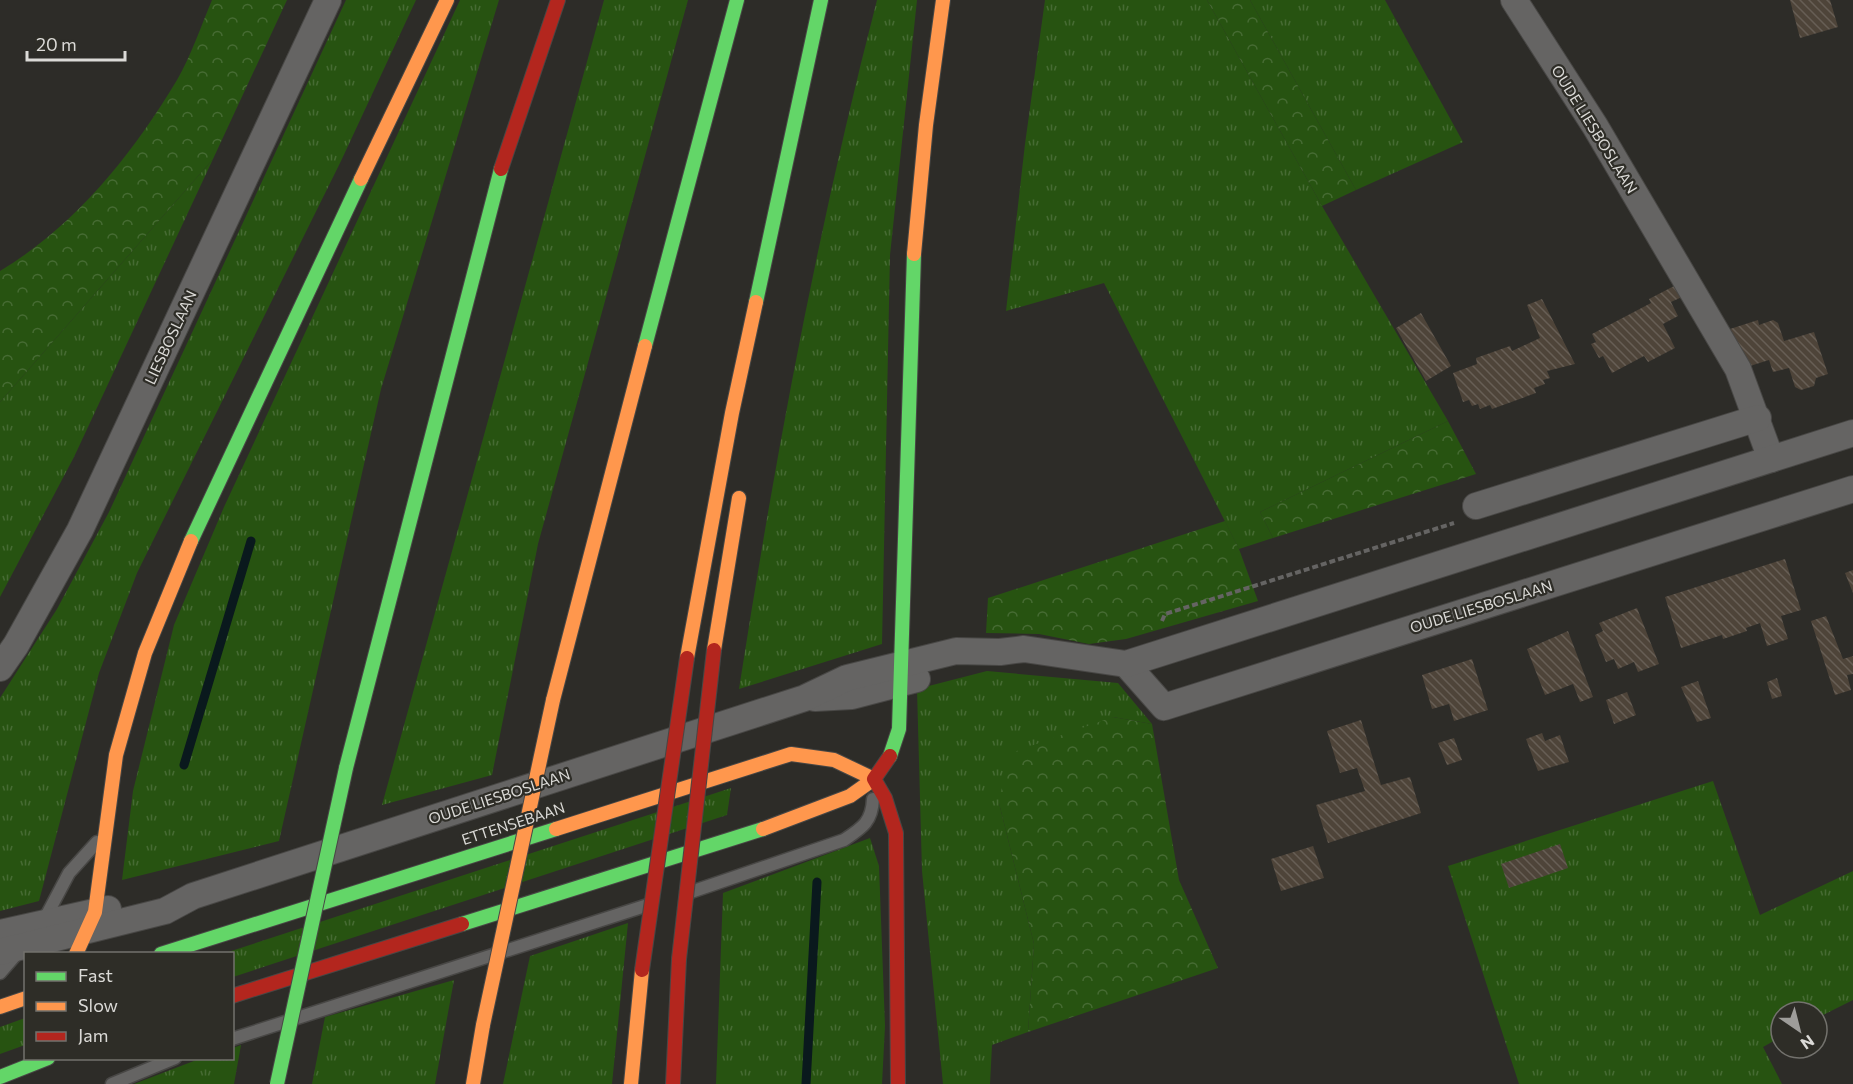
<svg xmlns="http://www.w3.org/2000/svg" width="1853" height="1084" font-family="Commissioner,sans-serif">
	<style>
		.grass { fill: url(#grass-tufts) }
		.forest { fill: url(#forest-crowns) }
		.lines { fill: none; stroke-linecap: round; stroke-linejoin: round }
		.stream { stroke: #0a191d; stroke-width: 9 }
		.building { fill: url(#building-back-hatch) }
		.lane-casing { stroke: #484745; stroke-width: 15 }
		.street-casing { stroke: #484745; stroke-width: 28 }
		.fast-casing { stroke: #484745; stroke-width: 16 }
		.slow-casing { stroke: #484745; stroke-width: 16 }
		.jam-casing { stroke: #484745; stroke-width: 16 }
		.path { stroke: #656463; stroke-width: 4; stroke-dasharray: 6 3; stroke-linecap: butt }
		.lane { stroke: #656463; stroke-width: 12 }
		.street { stroke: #656463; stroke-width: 26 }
		.fast { stroke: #63d668; stroke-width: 14 }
		.slow { stroke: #ff974d; stroke-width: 14 }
		.jam { stroke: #b3261e; stroke-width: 14 }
		.fast-bridge-casing { stroke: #484745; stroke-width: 16; stroke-linecap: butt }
		.slow-bridge-casing { stroke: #484745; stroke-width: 16; stroke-linecap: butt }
		.jam-bridge-casing { stroke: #484745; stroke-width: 16; stroke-linecap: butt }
		.fast-bridge { stroke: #63d668; stroke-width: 14 }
		.slow-bridge { stroke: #ff974d; stroke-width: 14 }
		.jam-bridge { stroke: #b3261e; stroke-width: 14 }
		.labels { text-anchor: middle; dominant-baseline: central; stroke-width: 4.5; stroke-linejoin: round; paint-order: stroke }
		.street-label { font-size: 15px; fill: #dbdad7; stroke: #2e2d27 }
	</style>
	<defs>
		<pattern id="grass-tufts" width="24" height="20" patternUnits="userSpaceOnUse" patternTransform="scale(1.5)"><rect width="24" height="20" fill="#275311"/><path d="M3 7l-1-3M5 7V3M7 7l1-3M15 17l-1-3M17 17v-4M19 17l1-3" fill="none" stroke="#466b33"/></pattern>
		<pattern id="forest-crowns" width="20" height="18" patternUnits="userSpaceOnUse" patternTransform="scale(1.5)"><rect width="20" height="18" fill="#275311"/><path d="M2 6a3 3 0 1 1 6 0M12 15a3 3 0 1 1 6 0" fill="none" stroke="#466b33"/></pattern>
		<pattern id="building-back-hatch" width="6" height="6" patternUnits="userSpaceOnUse" patternTransform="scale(1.5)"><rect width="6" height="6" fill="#4e4439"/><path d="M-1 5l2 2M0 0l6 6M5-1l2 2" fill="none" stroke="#675e55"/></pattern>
	</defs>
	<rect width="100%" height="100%" fill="#2d2c28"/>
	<!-- grass -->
	<g class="grass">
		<path d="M346 0H416L341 161 137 573 99 673 39 901 0 911V698L57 609 109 512Z"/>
		<path d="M460 0H499L381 389 279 841 122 880 133 791 174 625 224 507Z"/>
		<path d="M604 0H688L538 544 492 775 382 805Z"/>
		<path d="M877 0H917L890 255 882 644 739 689C775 458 818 227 877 0Z"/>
		<path d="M1045 0H1207L1322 206 1448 421 1260 512 1273 538 1239 549 1104 283 1006 311 1025 144Z"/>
		<path d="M1250 0H1385L1463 142 1356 190Z"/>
		<path d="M213 159 74 457 0 597V402Z"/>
		<path d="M987 671 1118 683 1152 724 1113 717 999 803 1034 944 1028 1032 992 1045 990 1084H943L922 871 917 689Z"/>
		<path d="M1713 781 1760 915 1853 871V1000L1817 1018V1012H1781V1037L1763 1047 1782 1084H1519L1448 866Z"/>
		<path d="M731 788 727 815 233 977 232 954H222Z"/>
		<path d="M870 838 879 866 885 1026 882 1084H716L723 893Z"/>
		<path d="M628 923 612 1084H503L530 956Z"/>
		<path d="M454 980 435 1084H312L325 1017Z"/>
		<path d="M25 1018V1045L0 1054V1027Z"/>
		<path d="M241 1045 234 1084H134L199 1059 232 1058 233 1048Z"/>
	</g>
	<!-- forest -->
	<g class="forest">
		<path d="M212 0H287L213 159 0 402V271C75 226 132 155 177 80 191 56 201 26 212 0Z"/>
		<path d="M1207 0H1250L1356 190 1322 206Z"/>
		<path d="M1448 421 1476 474 1273 538 1260 512Z"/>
		<path d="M1225 521 1239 549 1258 601 1126 639 1089 644 1039 634 986 633 988 598Z"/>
		<path d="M1113 717 1152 724 1179 880 1218 968 1028 1032 1034 944 999 803 1008 754Z"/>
	</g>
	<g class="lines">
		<!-- stream -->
		<g class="stream">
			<path d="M184 765 251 541"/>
			<path d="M806 1084 817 882"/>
		</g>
	</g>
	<!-- building -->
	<g class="building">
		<path d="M1790 0H1830L1838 27 1800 38Z"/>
		<path d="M1676 285 1682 297 1671 302 1678 316 1663 324 1675 348 1648 362 1644 356 1612 373 1603 356 1599 358 1591 344 1596 342 1592 334 1651 303 1649 299Z"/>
		<path d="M1542 299 1575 364 1547 371 1550 378 1543 380 1545 384 1534 388 1536 393 1492 409 1490 405 1480 409 1478 404 1472 406 1469 400 1463 402 1453 373 1477 364 1476 358 1510 346 1512 351 1540 338 1527 305Z"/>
		<path d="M1421 313 1451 366 1426 381 1396 328Z"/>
		<path d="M1758 320 1759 325 1773 320 1778 323 1784 341 1814 332 1828 374 1816 378 1814 386 1801 390 1795 387 1789 368 1773 372 1769 360 1750 366 1730 329Z"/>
		<path d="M1785 559 1801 610 1781 616 1788 639 1767 646 1760 623 1746 628 1747 631 1723 639 1722 635 1681 648 1665 597Z"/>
		<path d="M1853 570V593L1845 573Z"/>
		<path d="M1637 608 1659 664 1638 672 1634 662 1618 669 1614 659 1606 662 1595 635 1603 631 1599 623Z"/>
		<path d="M1826 616 1843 659 1853 656V674L1847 675 1851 690 1835 695 1811 621Z"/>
		<path d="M1568 631 1593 697 1580 702 1573 684 1545 695 1527 649Z"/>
		<path d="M1472 659 1488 710 1454 721 1449 704 1432 709 1422 675Z"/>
		<path d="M1777 678 1782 696 1772 699 1767 682Z"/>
		<path d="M1698 681 1711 718 1697 722 1681 687Z"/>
		<path d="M1627 692 1636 715 1614 724 1606 700Z"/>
		<path d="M1361 720 1381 785 1410 777 1421 813 1328 843 1316 805 1365 791 1357 768 1340 773 1327 731Z"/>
		<path d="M1542 733 1545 741 1560 735 1569 762 1538 771 1526 739Z"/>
		<path d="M1454 738 1462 760 1447 765 1438 743Z"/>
		<path d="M1560 844 1568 868 1509 888 1501 864Z"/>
		<path d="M1313 846 1324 878 1281 891 1271 859Z"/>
	</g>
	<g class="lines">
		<!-- lane casing -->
		<g class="lane-casing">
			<g id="lane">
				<path d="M688 893 844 840C862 828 872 822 873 799"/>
				<path d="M42 924 69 873 97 842"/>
				<path d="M0 973 19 951"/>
				<path d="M232 1039 648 905"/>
				<path d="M112 1084 175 1058"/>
			</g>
		</g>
		<!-- street casing -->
		<g class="street-casing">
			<g id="street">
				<path d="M1514 0 1595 126 1738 369 1771 459"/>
				<path d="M1476 506 1758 418"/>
				<path d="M1126 664 1164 707 1853 489"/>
				<path d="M0 668 16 645 80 530 328 0"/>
				<path d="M815 698 852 696 917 679"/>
				<path d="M0 933 108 909"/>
				<path d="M0 952 165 911 193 896 805 698 847 678 956 651 1000 652 1024 649 1126 664 1853 433"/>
			</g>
		</g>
		<!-- fast casing -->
		<g class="fast-casing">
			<g id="fast">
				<path d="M756 302 821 0"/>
				<path d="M645 346 737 0"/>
				<path d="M191 541 361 179"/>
				<path d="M890 756 899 729 914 254"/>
				<path d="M346 768 501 169"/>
				<path d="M462 924 763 829"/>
				<path d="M161 954 556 829"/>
				<path d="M0 1077 48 1058"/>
			</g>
		</g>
		<!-- slow casing -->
		<g class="slow-casing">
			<g id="slow">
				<path d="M361 179 447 0"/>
				<path d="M914 254 926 125 943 0"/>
				<path d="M714 650 739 498"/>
				<path d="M687 658 732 413 756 302"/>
				<path d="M553 700 645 346"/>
				<path d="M556 829 791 754 834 760 874 779 850 796 763 829"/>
				<path d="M76 954 95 912 116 755 145 653 191 541"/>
				<path d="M0 1007 26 998"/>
				<path d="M473 1084 483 1025"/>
				<path d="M631 1084 642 970"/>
			</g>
		</g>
		<!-- jam casing -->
		<g class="jam-casing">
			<g id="jam">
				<path d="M501 169 558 0"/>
				<path d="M890 756 874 779 885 798 896 833 898 1084"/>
				<path d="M232 996 462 924"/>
				<path d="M673 1084 679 959"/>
			</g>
		</g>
		<!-- path -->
		<path class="path" d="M1162 621 1165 614 1454 523"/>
		<!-- lane -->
		<use href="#lane" class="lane"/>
		<!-- street -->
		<use href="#street" class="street"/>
		<!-- fast -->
		<use href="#fast" class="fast"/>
		<!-- slow -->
		<use href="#slow" class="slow"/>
		<!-- jam -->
		<use href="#jam" class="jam"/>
		<!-- fast-bridge casing -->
		<g class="fast-bridge-casing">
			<path id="fast-bridge" d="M277 1084 346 768"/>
		</g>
		<!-- slow-bridge casing -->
		<g class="slow-bridge-casing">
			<path id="slow-bridge" d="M483 1025 553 700"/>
		</g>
		<!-- jam-bridge casing -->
		<g class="jam-bridge-casing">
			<g id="jam-bridge">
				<path d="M679 959 714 650"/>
				<path d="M642 970 687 658"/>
			</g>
		</g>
		<!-- fast-bridge -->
		<use href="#fast-bridge" class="fast-bridge"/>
		<!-- slow-bridge -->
		<use href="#slow-bridge" class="slow-bridge"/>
		<!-- jam-bridge -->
		<use href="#jam-bridge" class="jam-bridge"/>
	</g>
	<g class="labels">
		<!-- street labels -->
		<g class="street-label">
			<text transform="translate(1595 129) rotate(58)">OUDE LIESBOSLAAN</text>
			<text transform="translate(170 337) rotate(-65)">LIESBOSLAAN</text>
			<text transform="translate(1481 606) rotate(-17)">OUDE LIESBOSLAAN</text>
			<text transform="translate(499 796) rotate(-18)">OUDE LIESBOSLAAN</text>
			<text transform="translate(513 823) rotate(-18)">ETTENSEBAAN</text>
		</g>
	</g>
	<!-- legend -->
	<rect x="24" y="952" width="210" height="108" fill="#2e2d27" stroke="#73726d" stroke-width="1.5"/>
	<rect x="36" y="972" width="30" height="9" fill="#63d668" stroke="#73726d" stroke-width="1.5"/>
	<text x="78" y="982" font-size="18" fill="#dbdad7">Fast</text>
	<rect x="36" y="1002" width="30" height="9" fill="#ff974d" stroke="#73726d" stroke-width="1.5"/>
	<text x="78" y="1012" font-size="18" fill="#dbdad7">Slow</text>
	<rect x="36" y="1032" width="30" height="9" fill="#b3261e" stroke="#73726d" stroke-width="1.5"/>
	<text x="78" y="1042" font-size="18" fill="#dbdad7">Jam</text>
	<!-- north arrow -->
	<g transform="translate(1799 1030) rotate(145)"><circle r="28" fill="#2e2d27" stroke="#73726d" stroke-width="1.5"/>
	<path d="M0-4.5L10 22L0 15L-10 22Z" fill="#9e9d9a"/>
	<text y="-9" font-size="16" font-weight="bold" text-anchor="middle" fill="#dbdad7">N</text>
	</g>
	<!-- scale -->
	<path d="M27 51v9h98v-9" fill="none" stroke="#dbdad7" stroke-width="3"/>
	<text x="36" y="51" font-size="18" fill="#dbdad7" stroke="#2e2d27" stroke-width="4.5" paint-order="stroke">20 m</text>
</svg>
